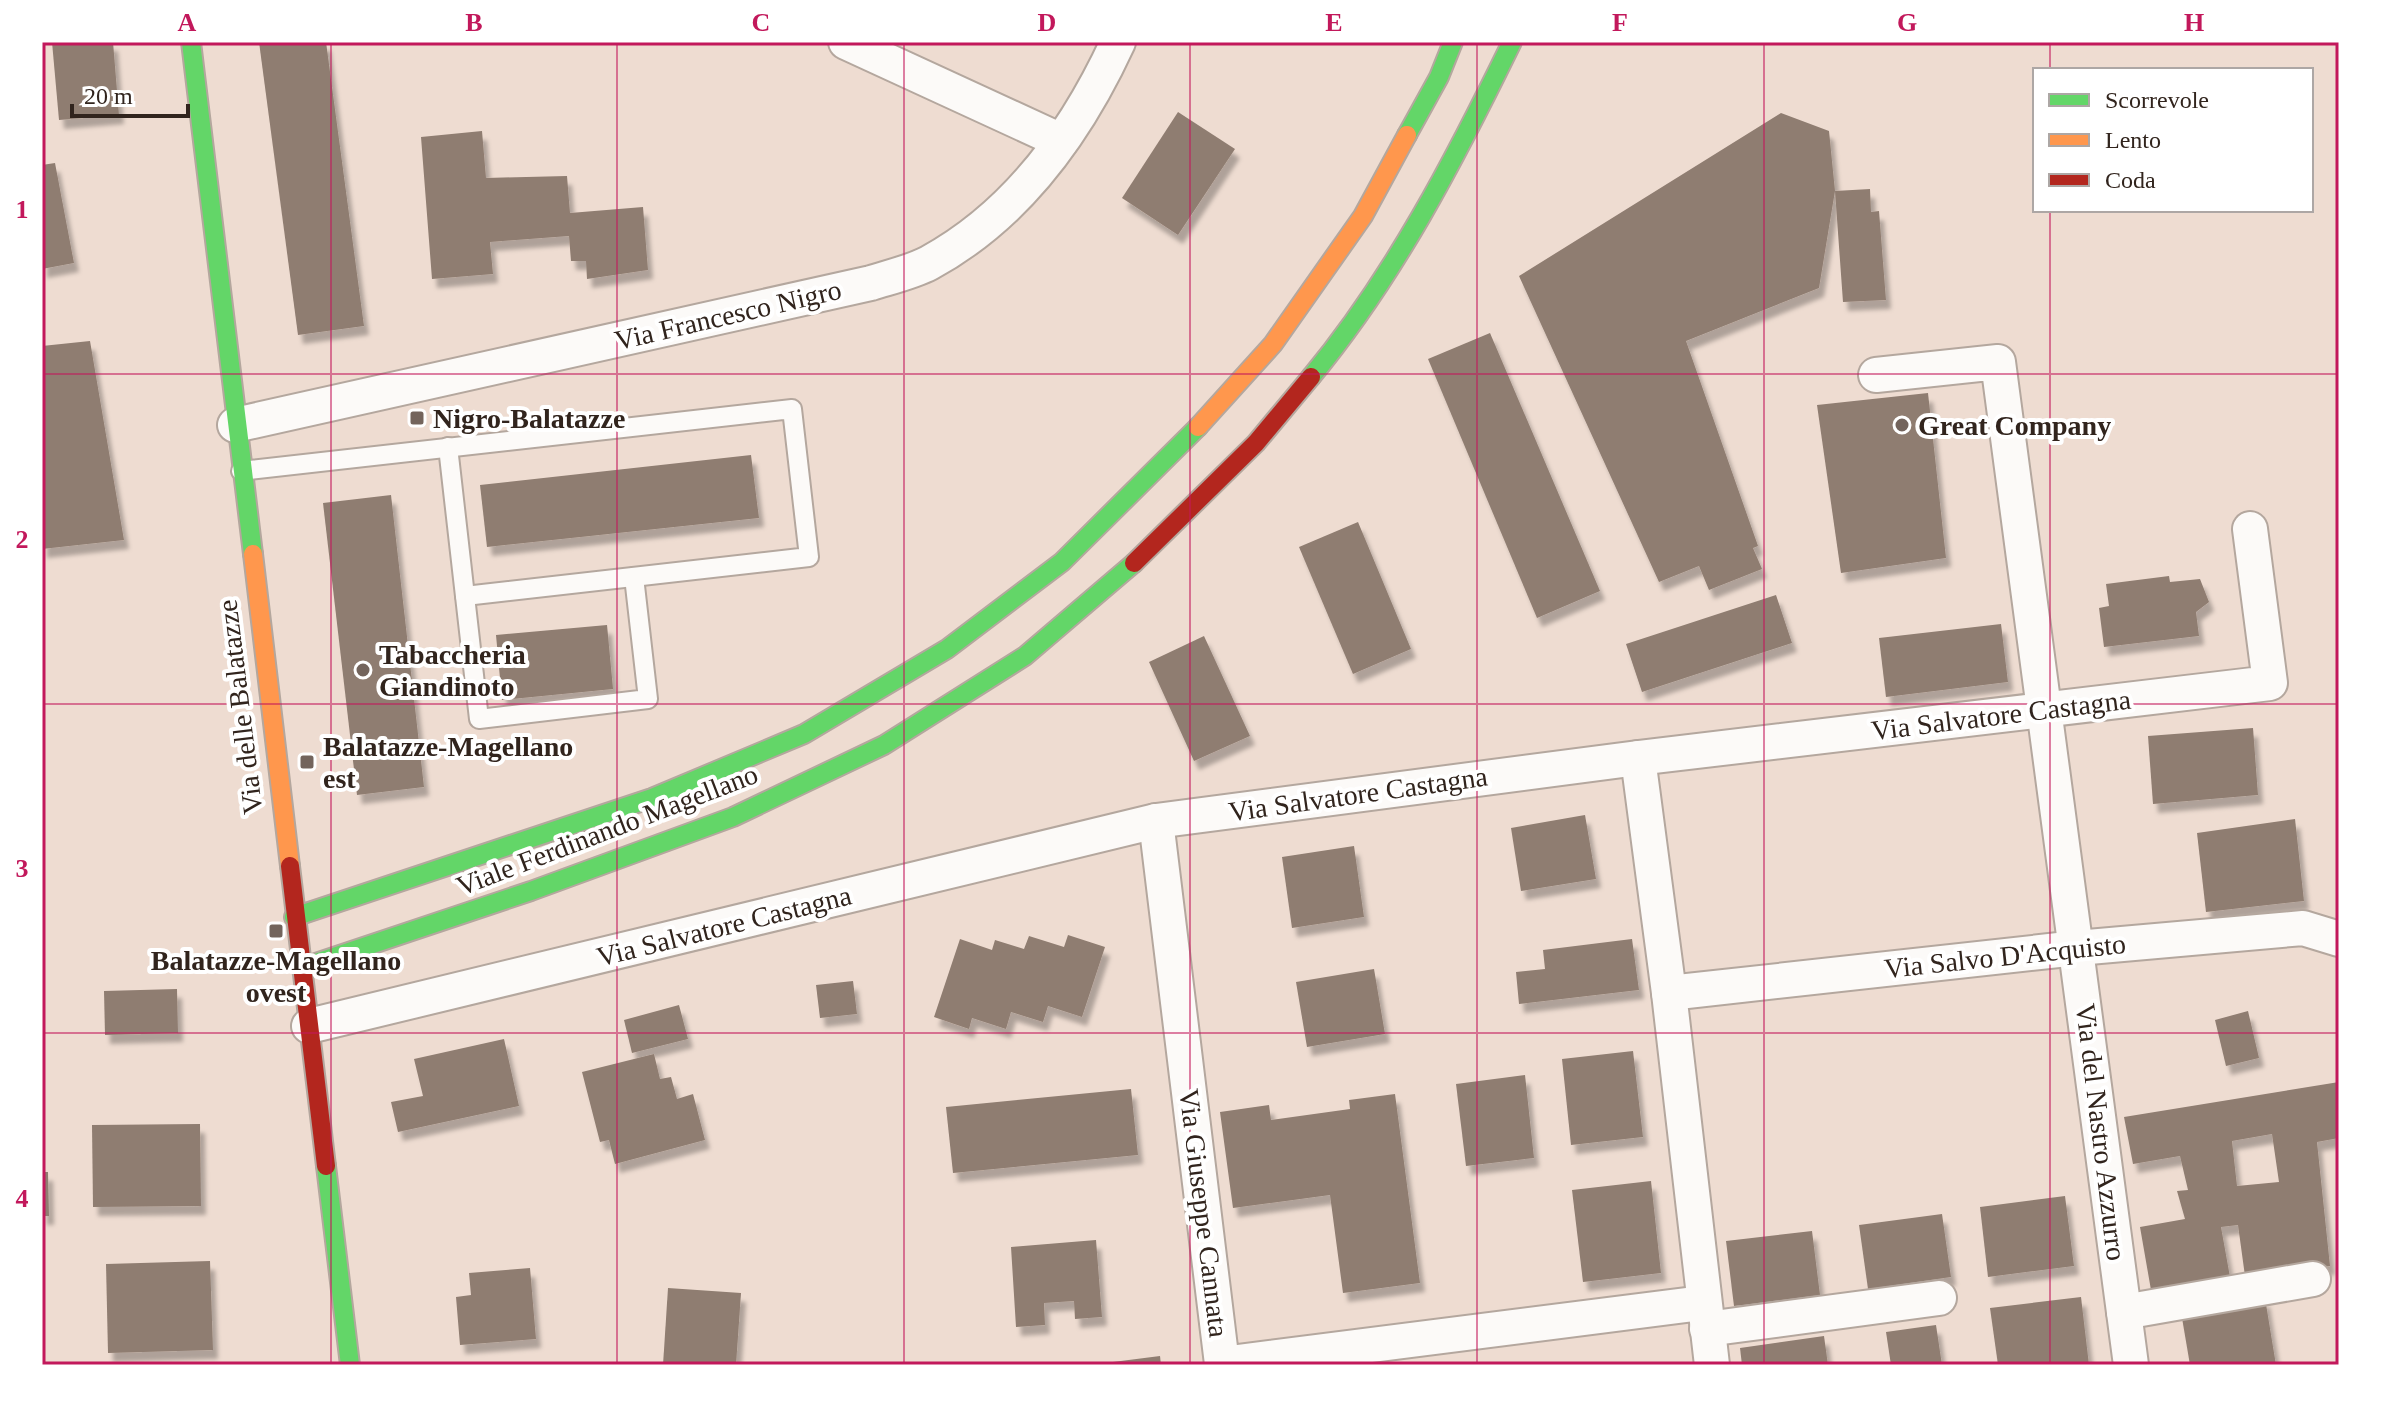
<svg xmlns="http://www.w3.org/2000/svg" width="2381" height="1407" font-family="Georgia,serif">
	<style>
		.building { fill: #8f7d71; fill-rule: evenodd; filter: url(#shadow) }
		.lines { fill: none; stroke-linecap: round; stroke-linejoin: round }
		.lane-casing { stroke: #b4a79e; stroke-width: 22 }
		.street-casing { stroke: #b4a79e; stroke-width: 38 }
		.fast-casing { stroke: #b4a79e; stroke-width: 22 }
		.slow-casing { stroke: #b4a79e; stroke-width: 22 }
		.jam-casing { stroke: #b4a79e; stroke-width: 22 }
		.lane { stroke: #fcfaf8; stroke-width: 18 }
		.street { stroke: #fcfaf8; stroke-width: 34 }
		.fast { stroke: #63d668; stroke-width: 18 }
		.slow { stroke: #ff974d; stroke-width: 18 }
		.jam { stroke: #b3261e; stroke-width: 18 }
		.grid { fill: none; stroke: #c2185b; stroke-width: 2; stroke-opacity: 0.55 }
		.poi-dot { fill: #73645c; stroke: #fff; stroke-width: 3 }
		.labels { text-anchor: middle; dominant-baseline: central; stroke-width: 8; stroke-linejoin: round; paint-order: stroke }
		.street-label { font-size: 28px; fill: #31241d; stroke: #fff }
		.poi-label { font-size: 28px; font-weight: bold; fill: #31241d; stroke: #fff; text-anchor: start }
		.neatline { fill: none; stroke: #c2185b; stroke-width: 3 }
		.grid-label { font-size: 26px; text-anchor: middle; font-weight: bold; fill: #c2185b }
	</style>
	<defs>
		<filter id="shadow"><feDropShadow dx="5" dy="9" stdDeviation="2" flood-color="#0004"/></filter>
	</defs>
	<rect width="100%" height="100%" fill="#eedcd1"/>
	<!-- building -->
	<g class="building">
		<path d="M52 42H113L119 115 59 120Z"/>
		<path d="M259 42H326L364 326 298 335Z"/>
		<path d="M1178 112 1235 149 1178 235 1122 198Z"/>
		<path d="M1781 113 1829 131 1835 191 1870 189 1871 212 1879 211 1886 300 1843 302 1835 191 1819 288 1686 341 1758 546 1753 548 1762 569 1709 590 1699 566 1659 582 1519 276Z"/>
		<path d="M482 131 486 178 567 176 570 213 643 207 648 270 587 279 586 261H571L569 236 490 242 493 274 432 279 421 137Z"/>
		<path d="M55 163 74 263 42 269V165Z"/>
		<path d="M1490 333 1600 591 1537 618 1428 359Z"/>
		<path d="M90 341 124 540 42 549V406H45L42 346Z"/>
		<path d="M1928 393 1946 558 1841 573 1817 405Z"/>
		<path d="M751 455 759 518 487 547 480 485Z"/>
		<path d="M391 495 424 787 357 795 323 503Z"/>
		<path d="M1358 522 1411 649 1353 674 1299 547Z"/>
		<path d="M2169 576 2170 582 2200 579 2209 602 2196 612 2199 636 2104 647 2099 608 2109 606 2106 584Z"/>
		<path d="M1776 595 1792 643 1642 692 1626 644Z"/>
		<path d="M2001 624 2008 682 1886 697 1879 638Z"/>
		<path d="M607 625 613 689 502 700 496 635Z"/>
		<path d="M1204 636 1250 736 1194 761 1149 662Z"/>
		<path d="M2253 728 2258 795 2153 804 2148 736Z"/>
		<path d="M1585 815 1596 879 1521 891 1511 828Z"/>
		<path d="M2295 819 2304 901 2206 912 2197 833Z"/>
		<path d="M1354 846 1364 917 1292 928 1282 857Z"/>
		<path d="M1068 935 1105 947 1082 1017 1048 1006 1043 1022 1011 1012 1006 1029 972 1018 969 1029 934 1017 960 939 992 950 995 940 1024 949 1029 936 1064 947Z"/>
		<path d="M1632 939 1639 990 1519 1004 1516 972 1545 969 1543 950Z"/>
		<path d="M1374 969 1385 1034 1307 1047 1296 982Z"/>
		<path d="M853 981 857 1014 820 1018 816 985Z"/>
		<path d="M177 989 178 1033 105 1035 104 991Z"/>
		<path d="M679 1005 688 1039 632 1053 624 1020Z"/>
		<path d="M2248 1011 2259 1058 2226 1066 2215 1020Z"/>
		<path d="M504 1039 519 1106 398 1132 391 1102 423 1096 414 1059Z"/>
		<path d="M1633 1051 1643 1137 1571 1145 1562 1059Z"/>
		<path d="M654 1054 660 1079 671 1077 677 1099 693 1094 705 1140 615 1164 609 1140 600 1142 582 1072Z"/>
		<path d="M1525 1075 1534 1158 1466 1166 1456 1084Z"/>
		<path d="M2339 1082V1138L2317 1142 2330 1266 2245 1276 2238 1225 2221 1227 2230 1277 2151 1290 2140 1227 2185 1219 2177 1191 2188 1190 2180 1156 2133 1164 2124 1117ZM2272 1134 2279 1182 2237 1186 2232 1141Z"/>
		<path d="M1131 1089 1138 1155 953 1173 946 1107Z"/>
		<path d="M1395 1094 1420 1283 1343 1293 1330 1195 1233 1208 1220 1112 1269 1105 1271 1120 1350 1109 1349 1100Z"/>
		<path d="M200 1124 201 1206 93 1207 92 1125Z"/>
		<path d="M42 1172H48L49 1216H42Z"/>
		<path d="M1651 1181 1661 1273 1583 1282 1572 1190Z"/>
		<path d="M2065 1196 2074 1266 1988 1277 1980 1207Z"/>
		<path d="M1942 1214 1951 1277 1868 1289 1859 1225Z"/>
		<path d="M1812 1231 1820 1295 1734 1306 1726 1241Z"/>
		<path d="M1096 1240 1102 1317 1075 1319 1074 1301 1044 1303 1045 1325 1016 1327 1011 1247Z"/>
		<path d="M210 1261 213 1350 108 1353 106 1264Z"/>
		<path d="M530 1268 536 1339 460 1345 456 1297 471 1295 469 1273Z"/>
		<path d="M668 1288 741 1293 736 1365H663Z"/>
		<path d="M2081 1297 2089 1365H1998L1990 1308Z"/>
		<path d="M2265 1298 2276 1365H2190L2181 1312Z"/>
		<path d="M1936 1325 1942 1365H1891L1886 1332Z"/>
		<path d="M1824 1336 1828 1365H1742L1740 1348Z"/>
		<path d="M1160 1356 1161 1365H1106L1105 1363Z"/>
	</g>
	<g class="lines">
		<!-- lane casing -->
		<g class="lane-casing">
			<g id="lane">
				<path d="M448 447 479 719 648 699 634 577"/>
				<path d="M241 471 792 409 809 557 465 596"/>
			</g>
		</g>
		<!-- street casing -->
		<g class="street-casing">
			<g id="street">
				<path d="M846 42 1061 141"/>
				<path d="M1876 375 1998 362 2131 1365"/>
				<path d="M235 425 871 283C890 277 912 272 929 263 1017 215 1077 131 1118 42"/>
				<path d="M1638 758 1669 993 1712 1365"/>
				<path d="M1156 821 1222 1364 1702 1303"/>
				<path d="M1669 993 2077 948 2303 928 2339 939"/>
				<path d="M309 1026 1156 821 1638 758 2270 683 2250 529"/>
				<path d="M2124 1312 2313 1279"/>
				<path d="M1707 1329 1939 1298"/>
			</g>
		</g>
		<!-- fast casing -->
		<g class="fast-casing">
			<g id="fast">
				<path d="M191 42 253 554"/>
				<path d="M1407 135 1439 77 1453 42"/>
				<path d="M1311 377C1394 277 1455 159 1512 42"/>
				<path d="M294 917 652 798 804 734 947 649 1062 562 1198 427"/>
				<path d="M301 968 531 891 733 817 884 745 1025 656 1134 563"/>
				<path d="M326 1166 350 1365"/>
			</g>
		</g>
		<!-- slow casing -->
		<g class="slow-casing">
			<g id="slow">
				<path d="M1198 427 1273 344 1363 216 1407 135"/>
				<path d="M253 554 290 866"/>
			</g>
		</g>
		<!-- jam casing -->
		<g class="jam-casing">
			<g id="jam">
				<path d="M1134 563 1256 443 1311 377"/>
				<path d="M290 866 326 1166"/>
			</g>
		</g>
		<!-- lane -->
		<use href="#lane" class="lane"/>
		<!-- street -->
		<use href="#street" class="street"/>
		<!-- fast -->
		<use href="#fast" class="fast"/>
		<!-- slow -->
		<use href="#slow" class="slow"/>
		<!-- jam -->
		<use href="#jam" class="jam"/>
	</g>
	<!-- grid -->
	<path class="grid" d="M331 42V1365M617 42V1365M904 42V1365M1190 42V1365M1477 42V1365M1764 42V1365M2050 42V70M2050 210V1365M42 374H2339M42 704H2339M42 1033H2339"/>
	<!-- markers -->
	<g class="poi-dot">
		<rect x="409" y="410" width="16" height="16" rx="4"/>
		<circle cx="1902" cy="425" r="8"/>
		<circle cx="363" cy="670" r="8"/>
		<rect x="299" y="754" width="16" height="16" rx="4"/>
		<rect x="268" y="923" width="16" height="16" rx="4"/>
	</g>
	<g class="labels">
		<!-- street labels -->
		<g class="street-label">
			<text transform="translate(728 315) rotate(-13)">Via Francesco Nigro</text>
			<text transform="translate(240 707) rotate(-97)">Via delle Balatazze</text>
			<text transform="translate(2001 715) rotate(-7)">Via Salvatore Castagna</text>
			<text transform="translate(1358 794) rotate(-8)">Via Salvatore Castagna</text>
			<text transform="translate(607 830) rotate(-21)">Viale Ferdinando Magellano</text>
			<text transform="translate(724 926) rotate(-14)">Via Salvatore Castagna</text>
			<text transform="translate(2005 956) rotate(-6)">Via Salvo D'Acquisto</text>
			<text transform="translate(2101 1132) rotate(83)">Via del Nastro Azzurro</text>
			<text transform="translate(1204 1213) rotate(83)">Via Giuseppe Cannata</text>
		</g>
		<!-- poi labels -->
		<g class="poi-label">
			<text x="433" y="418">Nigro-Balatazze</text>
			<text x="1918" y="425">Great Company</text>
			<text x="379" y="654">Tabaccheria<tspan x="379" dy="32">Giandinoto</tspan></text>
			<text x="323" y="746">Balatazze-Magellano<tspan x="323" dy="32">est</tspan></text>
			<text x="276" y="960" text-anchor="middle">Balatazze-Magellano<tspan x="276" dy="32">ovest</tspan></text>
		</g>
	</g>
	<!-- border -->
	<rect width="2381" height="1407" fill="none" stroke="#ffffff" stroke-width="88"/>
	<!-- legend -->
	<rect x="2033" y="68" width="280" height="144" fill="#ffffff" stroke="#ada7a5" stroke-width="2"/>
	<rect x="2049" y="94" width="40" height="12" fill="#63d668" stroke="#ada7a5" stroke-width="2"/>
	<text x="2105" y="108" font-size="24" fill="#31241d">Scorrevole</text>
	<rect x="2049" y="134" width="40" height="12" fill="#ff974d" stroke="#ada7a5" stroke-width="2"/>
	<text x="2105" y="148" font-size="24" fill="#31241d">Lento</text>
	<rect x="2049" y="174" width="40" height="12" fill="#b3261e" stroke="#ada7a5" stroke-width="2"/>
	<text x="2105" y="188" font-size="24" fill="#31241d">Coda</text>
	<!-- scale -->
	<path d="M72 104v12h116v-12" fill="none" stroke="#31241d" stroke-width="4"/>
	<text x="84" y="104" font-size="24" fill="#31241d" stroke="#ffffff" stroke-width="6" paint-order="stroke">20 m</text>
	<rect x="44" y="44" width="2293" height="1319" class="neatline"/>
	<g class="grid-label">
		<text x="187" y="31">A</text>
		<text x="474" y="31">B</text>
		<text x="761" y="31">C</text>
		<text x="1047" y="31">D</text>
		<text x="1334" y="31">E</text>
		<text x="1620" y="31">F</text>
		<text x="1907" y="31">G</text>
		<text x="2194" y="31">H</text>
		<text x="22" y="218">1</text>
		<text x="22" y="548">2</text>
		<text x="22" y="877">3</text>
		<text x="22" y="1207">4</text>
	</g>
</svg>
